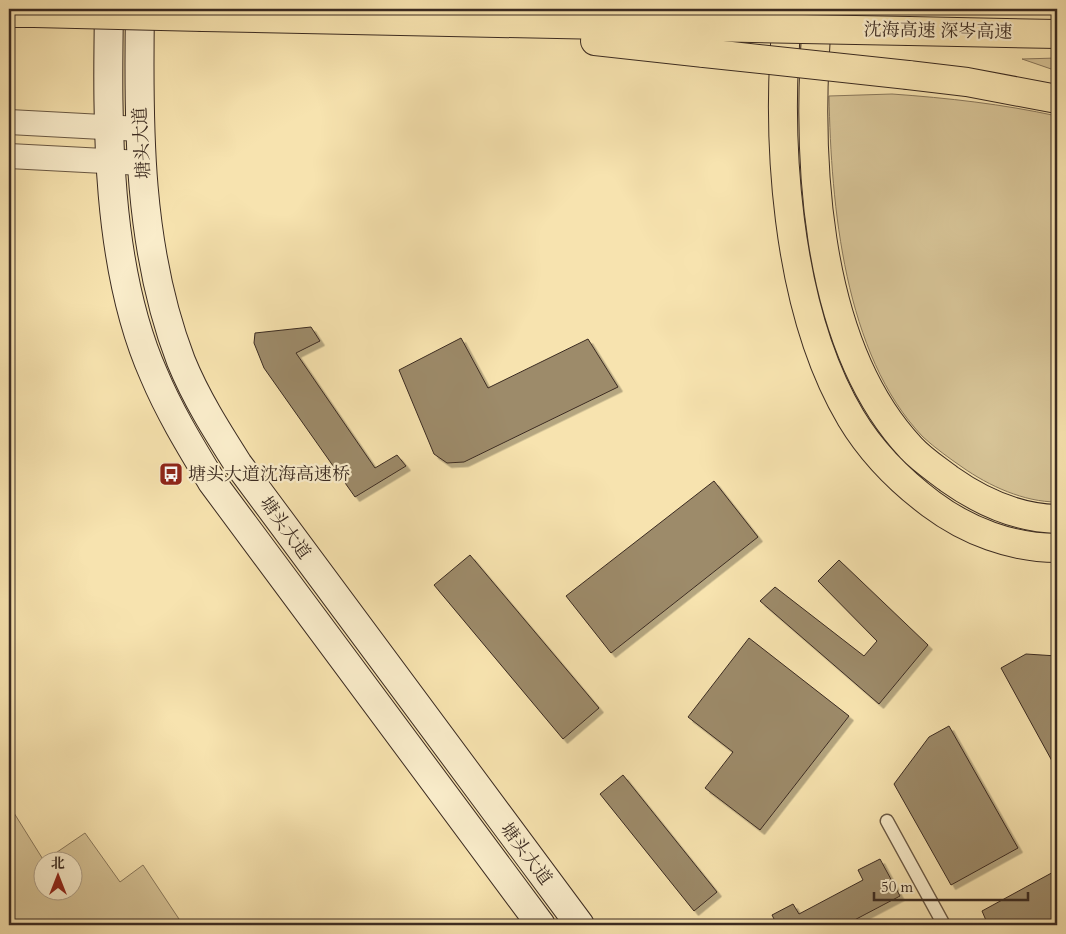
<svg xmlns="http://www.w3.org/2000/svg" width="1066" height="934" font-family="Cardo,'Noto Serif SC',serif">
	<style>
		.green { fill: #d7c497; stroke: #89785c; fill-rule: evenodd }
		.building { fill: #9d8b6b; stroke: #3b2b21; filter: url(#shadow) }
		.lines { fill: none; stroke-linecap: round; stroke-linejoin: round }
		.lane-casing { stroke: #6a5944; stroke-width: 15 }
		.street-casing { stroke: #6a5944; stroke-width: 26 }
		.secondary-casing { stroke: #3b2b21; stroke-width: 30 }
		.highway-casing { stroke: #3b2b21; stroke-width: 30 }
		.lane { stroke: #faedcb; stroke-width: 12 }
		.street { stroke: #faedcb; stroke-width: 24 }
		.secondary { stroke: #faedcb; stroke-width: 28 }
		.highway { stroke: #f7e3af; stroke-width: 28 }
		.highway-bridge-casing { stroke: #3b2b21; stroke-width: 30; stroke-linecap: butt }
		.highway-bridge { stroke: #f7e3af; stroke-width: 28 }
		.labels { text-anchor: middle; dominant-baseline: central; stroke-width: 4.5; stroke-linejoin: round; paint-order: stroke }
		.street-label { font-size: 18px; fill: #3b2b21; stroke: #faedcb }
		.poi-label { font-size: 18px; fill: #3b2b21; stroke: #faedcb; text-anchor: start }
	</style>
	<defs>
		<filter id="shadow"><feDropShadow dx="4.5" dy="4.5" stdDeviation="0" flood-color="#0004"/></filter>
	</defs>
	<rect width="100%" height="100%" fill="#f7e3af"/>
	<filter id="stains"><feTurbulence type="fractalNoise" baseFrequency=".004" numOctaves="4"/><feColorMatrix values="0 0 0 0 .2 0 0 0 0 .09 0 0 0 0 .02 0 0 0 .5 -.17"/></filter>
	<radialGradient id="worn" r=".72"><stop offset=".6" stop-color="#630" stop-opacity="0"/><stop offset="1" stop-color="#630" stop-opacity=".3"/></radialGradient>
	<!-- green -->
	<g class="green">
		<path d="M1057 58V71L1022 59Z"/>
		<path d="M892 94C948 98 1002 104 1057 116V502C1024 502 989 486 962 467 949 458 935 448 923 437 844 355 831 204 829 96Z"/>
		<path d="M9 805 44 861 85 833 120 882 143 865 183 925H9ZM42 862H72V892H42Z"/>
	</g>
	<!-- building -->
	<g class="building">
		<path d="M311 327 320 341 296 353 375 468 397 455 406 466 355 497 264 368 254 343 255 333Z"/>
		<path d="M461 338 488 388 588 339 618 387 464 462 447 463 434 454 399 370Z"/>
		<path d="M714 481 758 537 611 653 566 596Z"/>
		<path d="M470 555 599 708 563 739 434 585Z"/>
		<path d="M839 560 928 645 879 704 760 601 775 587 864 656 877 641 818 581Z"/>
		<path d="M749 638 849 716 760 830 705 788 733 752 688 717Z"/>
		<path d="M1026 654 1057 656V770L1001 668Z"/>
		<path d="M949 726 1018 848 951 885 894 784 929 737Z"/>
		<path d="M623 775 717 892 694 911 600 794Z"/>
		<path d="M880 859 900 896 845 925H777L772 915 793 904 799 914 863 880 858 870Z"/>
		<path d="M1057 870V925H988L982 911Z"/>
	</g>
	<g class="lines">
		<!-- lane casing -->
		<g class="lane-casing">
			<path id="lane" d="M887 821 944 925"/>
		</g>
		<!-- street casing -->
		<g class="street-casing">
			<g id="street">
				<path d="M9 122 140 129"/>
				<path d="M9 156 142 163"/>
			</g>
		</g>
		<!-- secondary casing -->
		<g class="secondary-casing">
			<g id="secondary">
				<path d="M109 9C107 125 106 267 154 375 170 413 191 447 212 482L541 925"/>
				<path d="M140 9C138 127 138 249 181 361 196 398 217 431 238 464L580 925"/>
			</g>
		</g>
		<!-- highway casing -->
		<g class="highway-casing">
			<g id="highway">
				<path d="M788 9C775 135 785 307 851 418 872 453 899 480 931 504 967 531 1012 548 1057 548"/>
				<path d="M818 9C806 146 811 341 911 448 922 460 936 469 949 479 980 501 1018 518 1057 519"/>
				<path d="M9 13H34"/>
				<path d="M203 17 704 27"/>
				<path d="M909 31 1057 34"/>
				<path d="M595 41 704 53"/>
				<path d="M908 75 967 82 1057 99"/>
			</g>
		</g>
		<!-- lane -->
		<use href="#lane" class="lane"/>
		<!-- street -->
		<use href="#street" class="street"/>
		<!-- secondary -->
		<use href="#secondary" class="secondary"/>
		<!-- highway -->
		<use href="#highway" class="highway"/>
		<!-- highway-bridge casing -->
		<g class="highway-bridge-casing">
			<g id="highway-bridge">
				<path d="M34 13 203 17"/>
				<path d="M704 27 909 31"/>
				<path d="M704 53 908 75"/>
			</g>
		</g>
		<!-- highway-bridge -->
		<use href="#highway-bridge" class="highway-bridge"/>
	</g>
	<!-- icons -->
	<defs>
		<g id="bus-square" transform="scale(1.25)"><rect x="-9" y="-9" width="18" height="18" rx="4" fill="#8f2418" stroke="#faedcb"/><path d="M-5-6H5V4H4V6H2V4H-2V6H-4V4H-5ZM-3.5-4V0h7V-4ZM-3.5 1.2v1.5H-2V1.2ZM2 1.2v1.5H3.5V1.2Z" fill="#fff"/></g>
	</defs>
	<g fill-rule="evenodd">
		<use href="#bus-square" x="171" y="474"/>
	</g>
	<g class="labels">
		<!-- street labels -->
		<g class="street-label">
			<text transform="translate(938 31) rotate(1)">沈海高速 深岑高速</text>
			<text transform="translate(142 143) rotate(-93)">塘头大道</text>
			<text transform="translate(285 528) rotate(54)">塘头大道</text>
			<text transform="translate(526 854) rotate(53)">塘头大道</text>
		</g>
		<!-- poi labels -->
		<g class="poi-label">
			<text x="188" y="474">塘头大道沈海高速桥</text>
		</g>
	</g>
	<!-- margin -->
	<rect width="1066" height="934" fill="none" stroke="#f7e3af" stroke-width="30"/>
	<rect x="10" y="10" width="1046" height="914" fill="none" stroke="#3b2b21" stroke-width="2.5"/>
	<rect x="15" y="15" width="1036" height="904" fill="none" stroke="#3b2b21"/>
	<!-- north arrow -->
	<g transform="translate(58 876)"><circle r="24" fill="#faedcb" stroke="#ae9f87"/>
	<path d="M0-4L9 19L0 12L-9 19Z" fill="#8f2418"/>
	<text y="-8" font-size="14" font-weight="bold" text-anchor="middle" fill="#3b2b21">北</text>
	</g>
	<!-- scale -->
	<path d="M874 892v8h154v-8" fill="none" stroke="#3b2b21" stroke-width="2.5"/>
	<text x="881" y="892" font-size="15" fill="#3b2b21" stroke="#faedcb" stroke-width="4" paint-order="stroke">50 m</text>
	<rect width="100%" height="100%" filter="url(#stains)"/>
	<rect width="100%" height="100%" fill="url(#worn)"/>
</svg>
